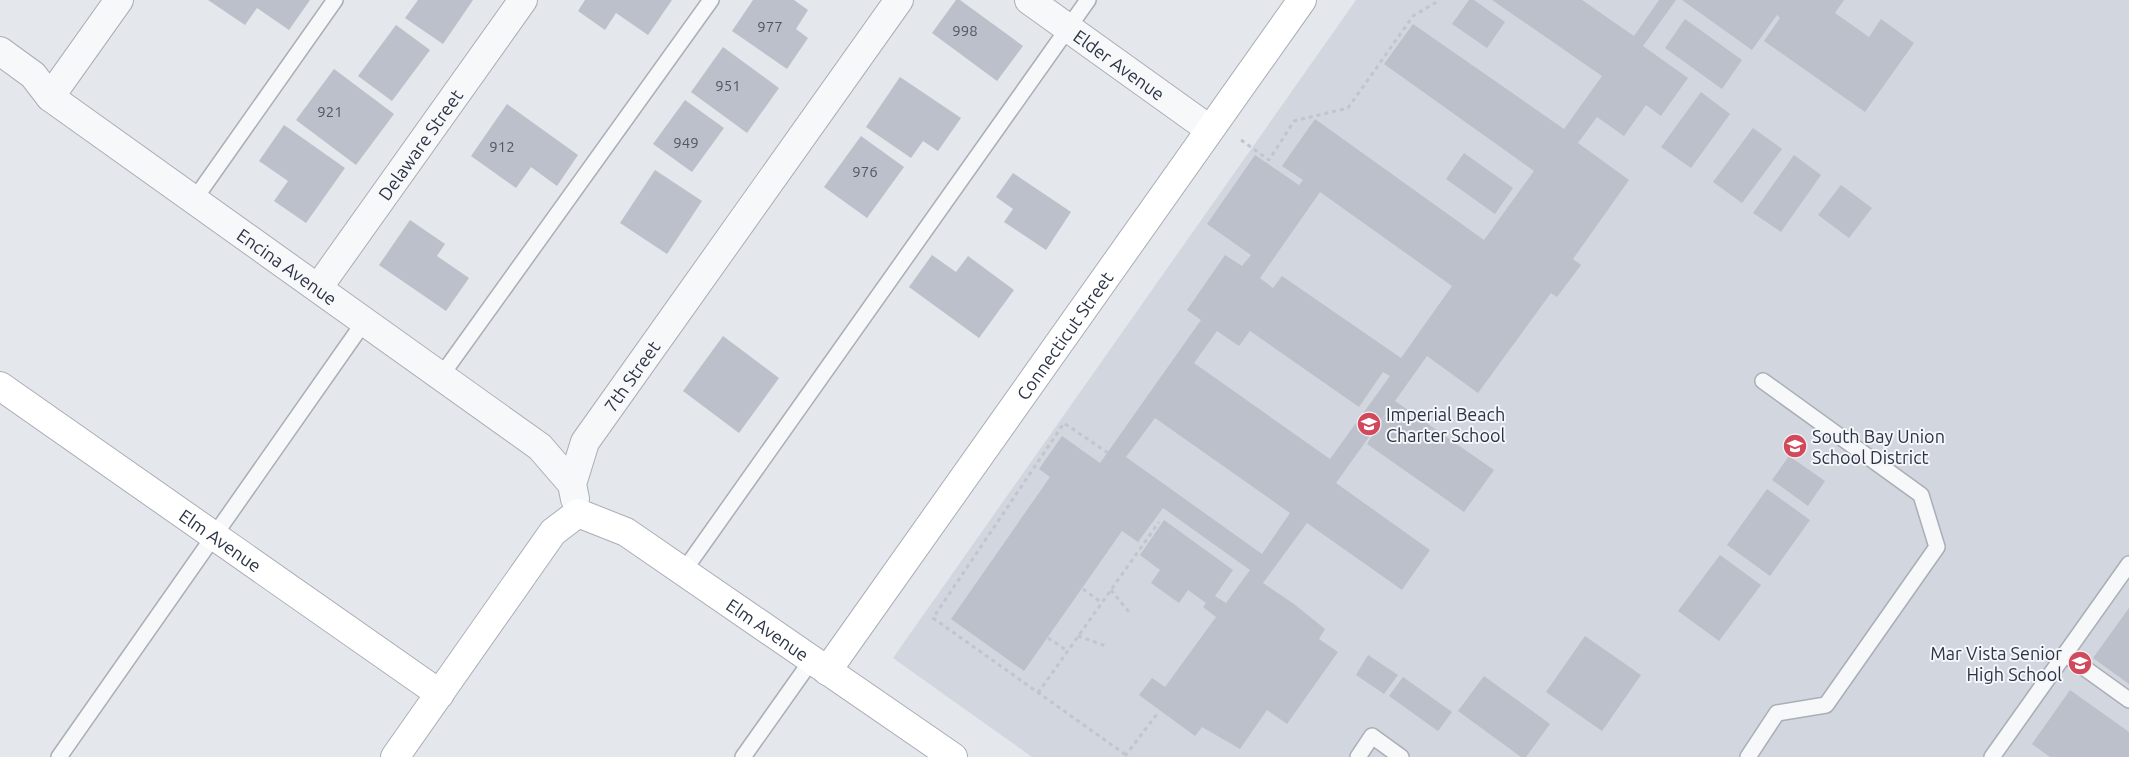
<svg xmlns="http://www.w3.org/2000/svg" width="2129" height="757" font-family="Ubuntu,sans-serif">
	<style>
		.built { fill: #d2d6de }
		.building { fill: #bbc0ca; fill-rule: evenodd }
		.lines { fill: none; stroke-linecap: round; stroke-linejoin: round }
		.lane-casing { stroke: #a9aeb7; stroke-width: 18 }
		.street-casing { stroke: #a9aeb7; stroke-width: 30 }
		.secondary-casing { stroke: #a9aeb7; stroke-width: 30 }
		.path { stroke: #c2c5cb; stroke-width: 3; stroke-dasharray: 4 4; stroke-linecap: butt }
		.lane { stroke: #f7f8fa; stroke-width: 15 }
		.street { stroke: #f7f8fa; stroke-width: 28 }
		.secondary { stroke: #fff; stroke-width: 28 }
		.labels { text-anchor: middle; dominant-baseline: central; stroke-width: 4; stroke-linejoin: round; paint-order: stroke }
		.number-label { font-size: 15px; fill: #4f5766 }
		.street-label { font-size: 18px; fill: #2b3445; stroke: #f4f6f9 }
		.poi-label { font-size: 18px; fill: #2b3445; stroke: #f4f6f9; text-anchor: start }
	</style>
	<rect width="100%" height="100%" fill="#e4e7ec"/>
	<!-- built -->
	<path class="built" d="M1356 0H2129V757H1032L893 658Z"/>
	<!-- building -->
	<g class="building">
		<path d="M208 0H310L289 30 257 8 245 25Z"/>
		<path d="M418 0H473L443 44 405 18Z"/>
		<path d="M585 0H672L648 35 616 13 605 30 578 11Z"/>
		<path d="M753 0H794L808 10 796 29 808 38 787 69 732 31Z"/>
		<path d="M956 0H960L1023 46 997 81 932 33Z"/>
		<path d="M1469 0H1474L1505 22 1487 48 1452 24Z"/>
		<path d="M1492 0H1582L1634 36 1659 0H1676L1643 46 1688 78 1661 116 1646 105 1624 136 1597 117 1578 143 1629 180 1573 259 1581 265 1557 297 1551 293 1478 393 1427 356 1395 401 1494 470 1464 512 1367 444 1389 409 1336 483 1430 550 1402 590 1307 523 1263 583 1294 604 1325 629 1319 639 1338 652 1287 724 1267 710 1240 749 1202 727 1195 736 1139 695 1152 678 1165 687 1216 617 1203 607 1206 603 1188 590 1179 603 1151 583 1160 570 1140 555 1164 520 1233 570 1215 596 1226 603 1250 570 1163 508 1138 542 1122 531 1024 671 951 619 1050 477 1039 469 1062 436 1100 463 1201 320 1187 310 1225 255 1242 266 1251 255 1207 224 1255 155 1299 185 1303 180 1282 166 1315 119 1484 240 1534 171 1384 64 1413 24 1564 129 1602 76ZM1320 192 1452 286 1401 358 1282 276 1273 288 1260 278ZM1217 331 1239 346 1250 331 1359 407 1383 372 1390 376 1330 459 1194 363ZM1155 418 1290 513 1262 554 1126 457Z"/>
		<path d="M1682 0H1844L1835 13 1869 37 1881 19 1914 43 1865 112 1764 41 1780 18 1777 15 1752 50Z"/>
		<path d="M1685 19 1742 60 1722 89 1665 48Z"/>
		<path d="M396 25 430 50 392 101 358 76Z"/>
		<path d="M723 47 779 88 747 133 691 92Z"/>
		<path d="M334 69 394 114 356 165 296 120Z"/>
		<path d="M900 77 961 118 938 151 923 141 911 158 866 127Z"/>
		<path d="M1701 92 1730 114 1691 168 1661 147Z"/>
		<path d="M685 100 724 128 692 172 653 144Z"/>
		<path d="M507 104 578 155 557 186 531 167 516 188 471 156Z"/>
		<path d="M284 125 345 168 306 223 274 201 288 181 259 161Z"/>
		<path d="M1753 128 1782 149 1742 203 1713 182Z"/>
		<path d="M861 136 904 167 867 218 824 187Z"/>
		<path d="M1464 153 1513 188 1495 214 1446 179Z"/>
		<path d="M1794 155 1821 175 1781 232 1753 213Z"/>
		<path d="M655 170 702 201 667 254 620 223Z"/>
		<path d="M1013 173 1071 212 1046 250 1004 222 1013 209 996 197Z"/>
		<path d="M1841 185 1872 208 1849 238 1818 215Z"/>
		<path d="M410 220 445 244 437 256 469 278 446 311 379 265Z"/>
		<path d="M932 255 956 272 968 256 1014 290 979 338 909 287Z"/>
		<path d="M723 336 779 378 739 433 683 391Z"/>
		<path d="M1789 456 1825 481 1808 506 1772 480Z"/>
		<path d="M1767 489 1810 520 1770 576 1727 545Z"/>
		<path d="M1720 555 1761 585 1719 641 1678 611Z"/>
		<path d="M2129 608V684L2093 658Z"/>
		<path d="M1585 636 1641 675 1602 731 1546 692Z"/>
		<path d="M1368 655 1398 675 1384 694 1356 675Z"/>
		<path d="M1484 676 1550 724 1526 757H1521L1458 711Z"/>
		<path d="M1403 677 1452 712 1438 731 1389 696Z"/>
		<path d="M2070 690 2129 732V757H2050L2032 744Z"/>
	</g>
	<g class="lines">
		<!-- lane casing -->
		<g class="lane-casing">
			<g id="lane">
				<path d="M194 200 335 0"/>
				<path d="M441 376 711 0"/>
				<path d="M683 572 1088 0"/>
				<path d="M2065 654 2129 700"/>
				<path d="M59 757 364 322"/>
				<path d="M743 757 811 661"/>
				<path d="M1358 757 1372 736 1401 757"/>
				<path d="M1748 757 1777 713 1826 705 1937 547 1921 495 1763 381"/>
				<path d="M1992 757 2129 564"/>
			</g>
		</g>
		<!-- street casing -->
		<g class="street-casing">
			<g id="street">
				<path id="s1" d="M1029 0 1209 129"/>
				<path id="s2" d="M0 51 33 75 50 97 540 447 572 484"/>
				<path d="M50 97 119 0"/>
				<path id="s3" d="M318 288 523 0"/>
				<path id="s4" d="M575 499 572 484 585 442 899 0"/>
			</g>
		</g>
		<!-- secondary casing -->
		<g class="secondary-casing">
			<g id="secondary">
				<path id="s5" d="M0 386 440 694"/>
				<path id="s6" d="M827 671 1302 0"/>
				<path id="s7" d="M395 757 553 532 578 513 626 532 953 757"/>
			</g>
		</g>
		<!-- path -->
		<g class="path">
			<path d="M1241 140 1269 160 1294 121 1348 108 1413 16 1440 0"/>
			<path d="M1108 453 1064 423 933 618 1126 755"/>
			<path d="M1083 589 1102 603"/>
			<path d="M1111 590 1129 612"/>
			<path d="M1078 636 1106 646"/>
			<path d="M1048 638 1068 651"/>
			<path d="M1038 693 1159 522"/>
			<path d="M1125 756 1157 714"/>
		</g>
		<!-- lane -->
		<use href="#lane" class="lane"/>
		<!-- street -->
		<use href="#street" class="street"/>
		<!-- secondary -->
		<use href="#secondary" class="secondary"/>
	</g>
	<!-- icons -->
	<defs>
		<g id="school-disc" transform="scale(1.25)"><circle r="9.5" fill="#d1495b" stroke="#f4f6f9"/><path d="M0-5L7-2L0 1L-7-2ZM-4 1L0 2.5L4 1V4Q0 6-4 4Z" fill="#fff"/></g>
	</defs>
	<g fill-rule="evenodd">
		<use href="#school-disc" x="1369" y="424"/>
		<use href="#school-disc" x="1795" y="446"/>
		<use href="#school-disc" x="2080" y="663"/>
	</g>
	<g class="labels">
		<!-- number labels -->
		<g class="number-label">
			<text x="770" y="26">977</text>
			<text x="965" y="30">998</text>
			<text x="728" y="85">951</text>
			<text x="330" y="111">921</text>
			<text x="686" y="142">949</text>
			<text x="502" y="146">912</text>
			<text x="865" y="171">976</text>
		</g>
		<!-- street labels -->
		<g class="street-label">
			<text stroke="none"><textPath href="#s1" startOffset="111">Elder Avenue</textPath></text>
			<text stroke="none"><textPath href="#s3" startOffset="176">Delaware Street</textPath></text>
			<text stroke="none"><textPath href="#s2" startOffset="360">Encina Avenue</textPath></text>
			<text stroke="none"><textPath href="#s6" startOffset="411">Connecticut Street</textPath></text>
			<text stroke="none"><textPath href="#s4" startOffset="140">7th Street</textPath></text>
			<text stroke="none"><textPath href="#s5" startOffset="269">Elm Avenue</textPath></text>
			<text stroke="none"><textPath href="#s7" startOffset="530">Elm Avenue</textPath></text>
		</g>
		<!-- poi labels -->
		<g class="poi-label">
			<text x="1386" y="414">Imperial Beach<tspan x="1386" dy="21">Charter School</tspan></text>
			<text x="1812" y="436">South Bay Union<tspan x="1812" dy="21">School District</tspan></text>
			<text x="2062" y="653" text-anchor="end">Mar Vista Senior<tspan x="2062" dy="21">High School</tspan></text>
		</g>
	</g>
</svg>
